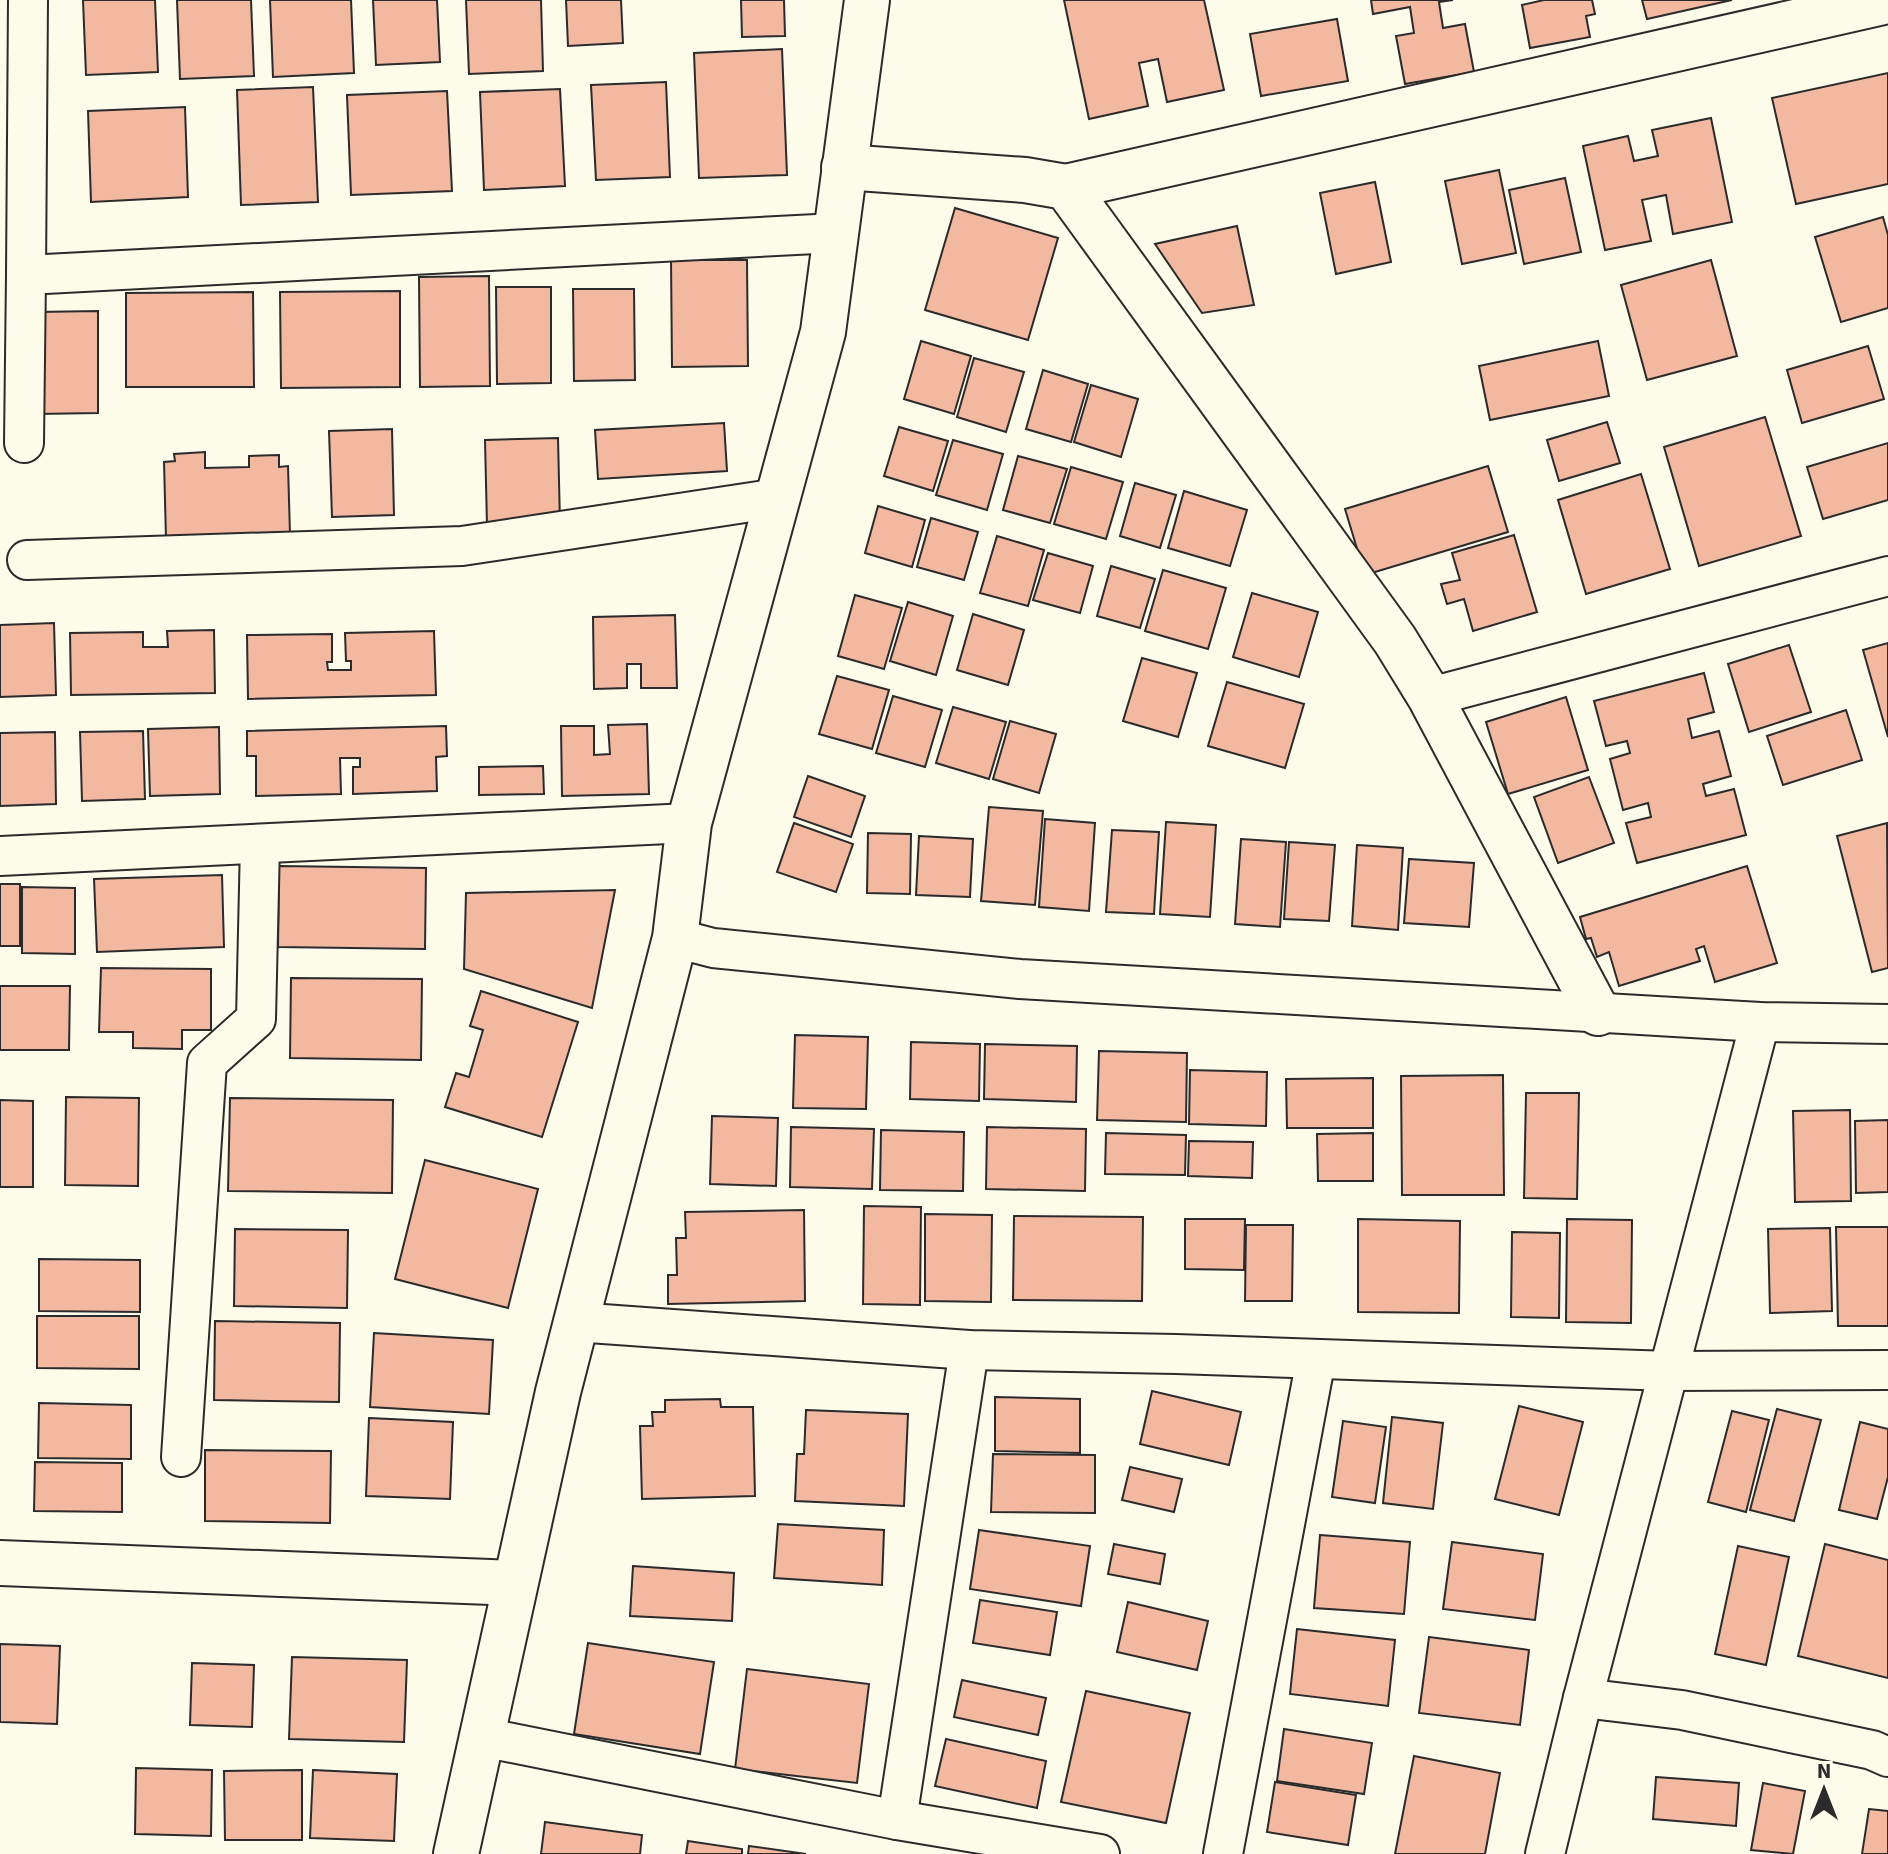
<svg xmlns="http://www.w3.org/2000/svg" width="1888" height="1854" font-family="'Source Sans 3',sans-serif">
	<style>
		.building { fill: #f2b8a0; stroke: #2b2b2b; stroke-width: 2 }
		.lines { fill: none; stroke-linecap: round; stroke-linejoin: round }
		.street-casing { stroke: #2b2b2b; stroke-width: 42 }
		.secondary-casing { stroke: #2b2b2b; stroke-width: 48 }
		.primary-casing { stroke: #2b2b2b; stroke-width: 48 }
		.street { stroke: #fdfbea; stroke-width: 38 }
		.secondary { stroke: #fdfbea; stroke-width: 44 }
		.primary { stroke: #fdfbea; stroke-width: 44 }
	</style>
	<rect width="100%" height="100%" fill="#fdfbea"/>
	<!-- building -->
	<g class="building">
		<path d="M83 0H155L158 72 86 75Z"/>
		<path d="M177 0H251L254 76 180 79Z"/>
		<path d="M270 0H351L354 73 273 77Z"/>
		<path d="M373 0H437L440 62 376 65Z"/>
		<path d="M466 0H541L543 71 469 74Z"/>
		<path d="M566 0H621L623 43 568 46Z"/>
		<path d="M741 0H784L785 36 742 37Z"/>
		<path d="M1064 0H1204L1224 90 1167 102 1158 59 1139 63 1148 106 1089 119Z"/>
		<path d="M1371 0H1453L1439 2 1443 28 1465 24 1474 72 1405 84 1396 36 1414 33 1410 7 1373 14Z"/>
		<path d="M1544 0H1592L1595 14 1586 16 1590 37 1530 48 1522 5Z"/>
		<path d="M1642 0H1732L1647 19Z"/>
		<path d="M1337 19 1348 81 1261 96 1250 34Z"/>
		<path d="M782 49 787 175 699 178 694 53Z"/>
		<path d="M1888 73V184L1796 204 1772 98Z"/>
		<path d="M666 82 670 177 596 180 591 85Z"/>
		<path d="M313 87 318 202 241 205 237 90Z"/>
		<path d="M560 89 565 186 484 190 480 92Z"/>
		<path d="M447 91 452 191 351 195 347 95Z"/>
		<path d="M185 107 188 197 91 202 88 111Z"/>
		<path d="M1711 118 1732 222 1673 234 1666 195 1642 200 1651 241 1605 250 1583 146 1628 136 1634 161 1658 156 1652 130Z"/>
		<path d="M1499 170 1516 253 1462 264 1445 181Z"/>
		<path d="M1565 178 1581 252 1524 264 1509 190Z"/>
		<path d="M1375 182 1391 262 1336 274 1320 193Z"/>
		<path d="M955 208 1058 238 1028 340 925 310Z"/>
		<path d="M1883 217 1888 235V308L1841 322 1815 237Z"/>
		<path d="M1237 226 1254 305 1202 313 1155 244Z"/>
		<path d="M671 260H747L748 366 672 367Z"/>
		<path d="M1711 260 1737 356 1647 380 1621 285Z"/>
		<path d="M489 276 490 386 420 387 419 277Z"/>
		<path d="M496 287H551V383L497 384Z"/>
		<path d="M573 289H634L635 380 574 381Z"/>
		<path d="M400 291V387L281 388 280 292Z"/>
		<path d="M253 292 254 387H126V293Z"/>
		<path d="M98 311V413L37 414 36 312Z"/>
		<path d="M921 341 971 356 954 414 904 399Z"/>
		<path d="M1598 341 1609 396 1490 420 1479 366Z"/>
		<path d="M1868 346 1884 399 1802 423 1787 370Z"/>
		<path d="M974 358 1024 372 1006 432 957 417Z"/>
		<path d="M1043 370 1088 384 1071 442 1026 429Z"/>
		<path d="M1091 385 1138 399 1121 457 1074 442Z"/>
		<path d="M1765 417 1801 536 1699 566 1664 447Z"/>
		<path d="M1607 422 1620 463 1559 481 1547 440Z"/>
		<path d="M724 423 727 471 598 479 595 430Z"/>
		<path d="M899 427 948 441 933 491 884 476Z"/>
		<path d="M392 429 394 515 332 517 329 431Z"/>
		<path d="M558 438 560 523 487 526 485 440Z"/>
		<path d="M953 440 1003 454 987 510 936 495Z"/>
		<path d="M1888 443V500L1823 519 1807 467Z"/>
		<path d="M205 452V468L249 467V456L279 455V467L288 466 290 534 166 539 164 462 175 461 174 454Z"/>
		<path d="M1018 456 1067 469 1050 523 1003 510Z"/>
		<path d="M1488 466 1508 532 1365 575 1345 509Z"/>
		<path d="M1071 467 1123 482 1106 539 1054 524Z"/>
		<path d="M1641 474 1670 569 1586 594 1558 500Z"/>
		<path d="M1135 483 1176 495 1160 548 1120 536Z"/>
		<path d="M1184 491 1247 510 1230 566 1168 548Z"/>
		<path d="M878 506 925 520 912 567 865 553Z"/>
		<path d="M931 518 978 532 964 580 917 567Z"/>
		<path d="M1514 535 1537 612 1473 631 1464 599 1447 604 1441 584 1460 580 1452 553Z"/>
		<path d="M997 536 1044 550 1028 606 980 593Z"/>
		<path d="M1048 553 1093 566 1080 613 1033 600Z"/>
		<path d="M1111 566 1155 579 1140 628 1097 616Z"/>
		<path d="M1163 570 1226 588 1208 649 1145 631Z"/>
		<path d="M1252 593 1318 612 1299 677 1233 657Z"/>
		<path d="M855 595 902 608 884 669 838 656Z"/>
		<path d="M908 602 953 616 936 675 890 661Z"/>
		<path d="M973 614 1024 630 1008 685 957 670Z"/>
		<path d="M675 615 677 688H641V664H627V688L594 689 593 617Z"/>
		<path d="M54 623 56 695 0 697V625Z"/>
		<path d="M214 630 215 693 71 695 70 633 143 632V647H168L167 631Z"/>
		<path d="M434 631 436 695 248 699 247 635 332 634V662H327L328 670H351V661H346L345 633Z"/>
		<path d="M1888 643V737L1863 650Z"/>
		<path d="M1789 645 1811 712 1749 732 1728 664Z"/>
		<path d="M1142 658 1197 673 1178 737 1123 721Z"/>
		<path d="M1704 673 1714 712 1688 719 1692 738 1719 731 1731 776 1703 784 1706 796 1734 789 1746 835 1637 863 1626 823 1651 817 1648 803 1623 810 1610 759 1630 753 1627 741 1606 746 1594 701Z"/>
		<path d="M837 676 889 690 872 749 819 734Z"/>
		<path d="M1227 682 1304 704 1285 768 1208 746Z"/>
		<path d="M893 696 942 710 925 767 876 753Z"/>
		<path d="M1566 697 1588 770 1508 794 1486 722Z"/>
		<path d="M953 707 1006 722 989 779 936 763Z"/>
		<path d="M1846 710 1862 760 1783 785 1767 736Z"/>
		<path d="M1010 721 1056 734 1039 793 993 779Z"/>
		<path d="M647 724 649 794 562 796 561 726H594V755L610 754 608 725Z"/>
		<path d="M446 726 447 756 436 757 437 791 353 794V767H360V758H340L341 794 256 796V756H247V731Z"/>
		<path d="M219 727 220 794 150 796 148 729Z"/>
		<path d="M143 731 145 799 82 801 80 732Z"/>
		<path d="M55 732 56 804 0 806V733Z"/>
		<path d="M543 766 544 794 479 795V767Z"/>
		<path d="M808 776 865 796 851 837 794 817Z"/>
		<path d="M1589 777 1614 843 1558 863 1534 797Z"/>
		<path d="M989 807 1043 811 1035 905 981 901Z"/>
		<path d="M1045 819 1095 823 1089 911 1039 907Z"/>
		<path d="M1166 822 1216 825 1210 917 1160 914Z"/>
		<path d="M794 823 853 844 836 892 777 872Z"/>
		<path d="M1887 823 1888 968 1872 972 1837 836Z"/>
		<path d="M1112 830 1159 832 1154 914 1106 912Z"/>
		<path d="M868 833 911 834 910 894 867 893Z"/>
		<path d="M919 836 973 839 970 897 916 895Z"/>
		<path d="M1241 839 1286 842 1280 927 1235 924Z"/>
		<path d="M1289 842 1335 845 1329 921 1284 919Z"/>
		<path d="M1357 845 1403 848 1398 930 1352 926Z"/>
		<path d="M1409 859 1474 863 1469 927 1404 923Z"/>
		<path d="M279 866 426 868 425 949 278 947Z"/>
		<path d="M1747 866 1777 963 1715 982 1704 946 1696 949 1700 961 1619 986 1609 952 1597 957 1591 938 1586 939 1580 917Z"/>
		<path d="M222 875 224 947 97 952 94 879Z"/>
		<rect x="0" y="884" width="20" height="62"/>
		<path d="M22 887 75 888V954L22 953Z"/>
		<path d="M615 890 592 1008 464 969 466 893Z"/>
		<path d="M101 968 211 969V1030H182V1049L133 1048V1032H99Z"/>
		<path d="M291 978 422 979 421 1060 290 1058Z"/>
		<path d="M0 986H70L69 1050H0Z"/>
		<path d="M481 991 578 1022 542 1137 445 1107 456 1073 469 1077 483 1030 470 1026Z"/>
		<path d="M795 1035 868 1037 866 1109 793 1108Z"/>
		<path d="M911 1042 980 1044 979 1101 910 1099Z"/>
		<path d="M985 1044 1077 1046 1076 1102 984 1099Z"/>
		<path d="M1099 1051 1187 1053 1186 1122 1097 1120Z"/>
		<path d="M1190 1070 1267 1072 1266 1126 1189 1124Z"/>
		<path d="M1503 1075 1504 1195H1402L1401 1076Z"/>
		<path d="M1373 1078V1128H1287L1286 1079Z"/>
		<path d="M1526 1093H1579L1577 1199 1524 1198Z"/>
		<path d="M66 1097 139 1098 138 1186 65 1185Z"/>
		<path d="M230 1098 393 1100 392 1193 228 1191Z"/>
		<path d="M0 1100 33 1101V1187H0Z"/>
		<path d="M1850 1110 1851 1201 1795 1202 1793 1111Z"/>
		<path d="M712 1116 778 1118 776 1186 710 1184Z"/>
		<path d="M1888 1120V1192L1856 1193 1855 1121Z"/>
		<path d="M791 1127 874 1129 872 1189 790 1187Z"/>
		<path d="M987 1127 1086 1129 1085 1191 986 1189Z"/>
		<path d="M881 1130 964 1132 963 1191 880 1190Z"/>
		<path d="M1106 1133 1186 1135 1185 1175 1105 1174Z"/>
		<path d="M1373 1133V1181H1318L1317 1134Z"/>
		<path d="M1189 1141 1253 1142 1252 1178 1188 1176Z"/>
		<path d="M425 1160 538 1189 508 1308 395 1279Z"/>
		<path d="M864 1206 921 1207 920 1305 863 1304Z"/>
		<path d="M804 1210 805 1301 668 1304V1275H677L676 1238H686L685 1212Z"/>
		<path d="M925 1214 992 1215 991 1302 925 1301Z"/>
		<path d="M1014 1216 1143 1217 1142 1301 1013 1300Z"/>
		<path d="M1185 1219H1245L1244 1270 1185 1269Z"/>
		<path d="M1358 1219 1460 1221 1459 1313 1358 1312Z"/>
		<path d="M1567 1219 1632 1220 1631 1323 1566 1322Z"/>
		<path d="M1246 1225H1293L1292 1301H1245Z"/>
		<path d="M1836 1227H1888V1326H1838Z"/>
		<path d="M1830 1228 1832 1311 1770 1313 1768 1229Z"/>
		<path d="M235 1229 348 1230 347 1308 234 1306Z"/>
		<path d="M1512 1232 1560 1233 1559 1318 1511 1317Z"/>
		<path d="M39 1259 140 1260V1312L39 1311Z"/>
		<path d="M37 1316H139V1369L37 1368Z"/>
		<path d="M215 1321 340 1323 339 1402 214 1400Z"/>
		<path d="M374 1333 493 1340 489 1414 370 1407Z"/>
		<path d="M1152 1391 1241 1412 1229 1465 1140 1444Z"/>
		<path d="M995 1397 1080 1399V1453L995 1451Z"/>
		<path d="M720 1399 721 1407H753L755 1496 642 1499 640 1426H653L652 1412H665V1400Z"/>
		<path d="M39 1403 131 1405V1459L38 1458Z"/>
		<path d="M1519 1406 1583 1422 1559 1515 1495 1499Z"/>
		<path d="M1777 1409 1821 1420 1794 1521 1750 1510Z"/>
		<path d="M806 1410 908 1414 904 1506 795 1501 797 1454H804Z"/>
		<path d="M1732 1411 1769 1420 1746 1512 1708 1502Z"/>
		<path d="M1392 1417 1443 1423 1433 1509 1383 1503Z"/>
		<path d="M369 1418 453 1422 450 1499 366 1496Z"/>
		<path d="M1343 1421 1386 1427 1375 1503 1332 1497Z"/>
		<path d="M1860 1422 1888 1429V1477L1877 1519 1839 1510Z"/>
		<path d="M205 1450 331 1451 330 1523 205 1521Z"/>
		<path d="M993 1454 1095 1455V1513L991 1512Z"/>
		<path d="M35 1462 122 1463V1512L34 1511Z"/>
		<path d="M1130 1467 1182 1479 1174 1512 1122 1500Z"/>
		<path d="M778 1524 884 1530 882 1585 774 1578Z"/>
		<path d="M979 1530 1090 1546 1081 1606 970 1589Z"/>
		<path d="M1320 1535 1410 1542 1404 1614 1314 1608Z"/>
		<path d="M1452 1542 1543 1554 1535 1620 1443 1609Z"/>
		<path d="M1114 1544 1165 1554 1160 1584 1108 1574Z"/>
		<path d="M1825 1544 1888 1560V1678L1798 1656Z"/>
		<path d="M1738 1546 1789 1557 1766 1665 1715 1654Z"/>
		<path d="M633 1566 734 1573 732 1621 630 1616Z"/>
		<path d="M980 1600 1057 1612 1050 1655 973 1643Z"/>
		<path d="M1128 1602 1208 1621 1197 1670 1117 1652Z"/>
		<path d="M1297 1629 1395 1640 1388 1706 1290 1694Z"/>
		<path d="M1429 1637 1529 1650 1520 1725 1419 1713Z"/>
		<path d="M588 1643 714 1662 700 1754 574 1734Z"/>
		<path d="M0 1644 60 1646 57 1724 0 1722Z"/>
		<path d="M292 1657 407 1660 404 1742 289 1739Z"/>
		<path d="M192 1663 254 1665 252 1727 190 1725Z"/>
		<path d="M747 1669 869 1684 857 1783 735 1769Z"/>
		<path d="M962 1680 1046 1698 1038 1735 954 1717Z"/>
		<path d="M1086 1691 1190 1713 1166 1823 1061 1802Z"/>
		<path d="M1284 1729 1372 1743 1364 1794 1277 1781Z"/>
		<path d="M946 1739 1046 1761 1037 1808 935 1786Z"/>
		<path d="M1414 1756 1500 1773 1485 1854H1395Z"/>
		<path d="M136 1768 212 1770 211 1836 135 1834Z"/>
		<path d="M302 1770V1840H225L224 1771Z"/>
		<path d="M313 1770 397 1774 394 1841 310 1838Z"/>
		<path d="M1656 1777 1739 1783 1736 1826 1653 1819Z"/>
		<path d="M1275 1782 1356 1795 1348 1845 1267 1832Z"/>
		<path d="M1763 1783 1805 1791 1793 1854 1751 1850Z"/>
		<path d="M1869 1809 1888 1811V1854H1862Z"/>
		<path d="M545 1822 642 1835 640 1854H541Z"/>
		<path d="M688 1841 742 1849V1854H686Z"/>
		<path d="M749 1846 806 1854H748Z"/>
	</g>
	<g class="lines">
		<!-- street casing -->
		<g class="street-casing">
			<g id="street">
				<path d="M28 0 26 275 836 233"/>
				<path d="M24 443 26 275"/>
				<path d="M27 560 462 546 778 498"/>
				<path d="M1430 697 1888 576"/>
				<path d="M0 856 689 823"/>
				<path d="M675 938 713 948 1020 979 1760 1022 1888 1024"/>
				<path d="M575 1322 969 1350 1176 1354 1670 1371 1888 1370"/>
				<path d="M181 1457 207 1063 256 1019 260 844"/>
				<path d="M1583 1698 1682 1710 1872 1750 1888 1757"/>
				<path d="M482 1737 897 1820 1100 1854"/>
				<path d="M897 1820 969 1350"/>
				<path d="M1223 1854 1316 1359"/>
				<path d="M1545 1854 1583 1698 1760 1022"/>
			</g>
		</g>
		<!-- secondary casing -->
		<g class="secondary-casing">
			<g id="secondary">
				<path d="M844 167 1025 180 1066 187 1395 640 1430 697 1598 1013"/>
				<path d="M1066 187 1888 1"/>
				<path d="M0 1563 515 1583"/>
			</g>
		</g>
		<!-- primary casing -->
		<g class="primary-casing">
			<path id="primary" d="M456 1854 558 1392 675 938 689 823 823 332 867 0"/>
		</g>
		<!-- street -->
		<use href="#street" class="street"/>
		<!-- secondary -->
		<use href="#secondary" class="secondary"/>
		<!-- primary -->
		<use href="#primary" class="primary"/>
	</g>
	<!-- north arrow -->
	<g transform="translate(1824 1790)" stroke="#fdfbea" stroke-width="6" paint-order="stroke">
	<path d="M0-6L14 30L0 20L-14 30Z" fill="#2b2b2b"/>
	<text y="-12" font-size="22" font-weight="bold" text-anchor="middle" fill="#2b2b2b">N</text>
	</g>
</svg>
